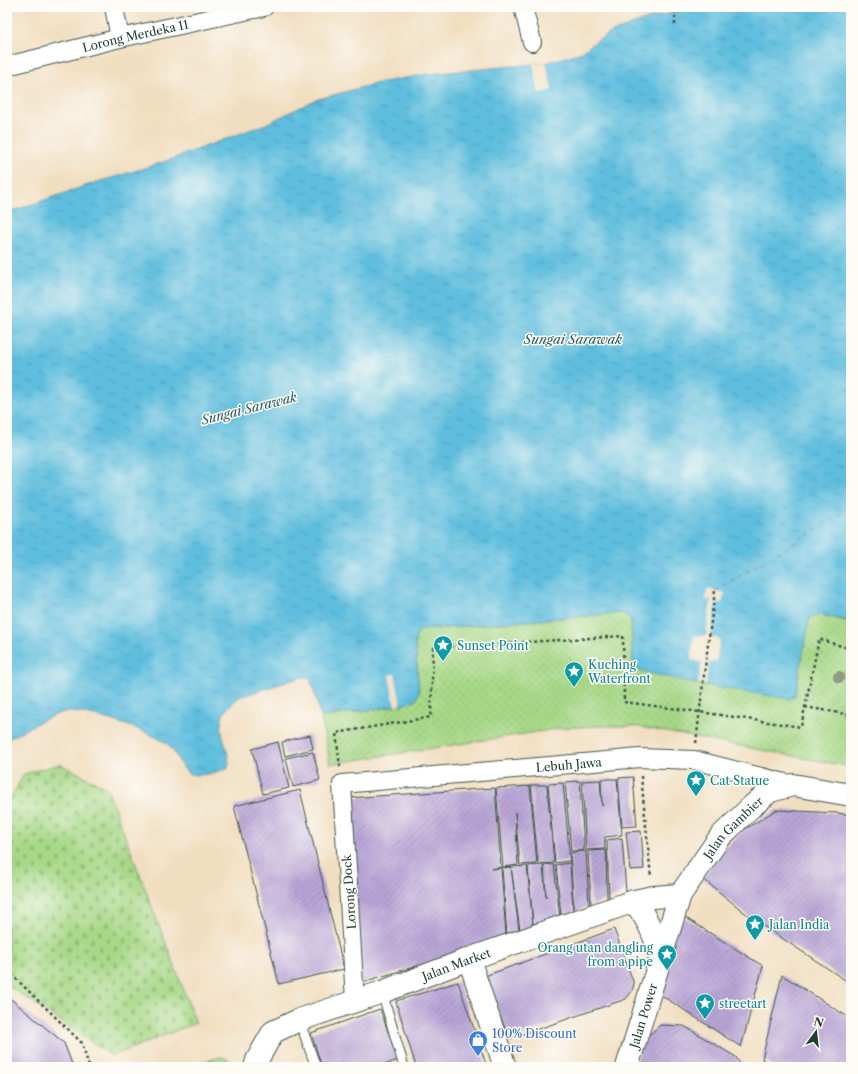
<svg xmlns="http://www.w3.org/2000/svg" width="858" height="1074" font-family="'Libre Caslon Text',serif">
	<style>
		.cemetery { fill: url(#cemetery-stones); stroke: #638a5e }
		.park { fill: url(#park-dots); stroke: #638a5e }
		.water { fill: url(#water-ripples); stroke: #3f7e89 }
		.pier { fill: #f1dec0 }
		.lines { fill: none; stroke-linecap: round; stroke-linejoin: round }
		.ferry { stroke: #2f5d5e; stroke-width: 1; stroke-dasharray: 5 4; stroke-linecap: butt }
		.building { fill: url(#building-hatch) }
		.lane-casing { stroke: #3e5549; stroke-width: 11 }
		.street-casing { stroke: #3e5549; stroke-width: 20 }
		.secondary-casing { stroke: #3e5549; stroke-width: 24 }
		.path { stroke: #3e5549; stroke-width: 2.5; stroke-dasharray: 3 3; stroke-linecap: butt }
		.lane { stroke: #fff; stroke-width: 9 }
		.street { stroke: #fff; stroke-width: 18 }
		.secondary { stroke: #fff; stroke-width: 22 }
		.tree { fill: #909b7f }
		.labels { text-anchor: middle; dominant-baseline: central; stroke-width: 3; stroke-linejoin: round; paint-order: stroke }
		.street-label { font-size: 12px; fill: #1f3d34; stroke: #fdfcf7 }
		.culture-label { font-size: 12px; fill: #0d838f; stroke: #fdfcf7; text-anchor: start }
		.shop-label { font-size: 12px; fill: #366cbe; stroke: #fdfcf7; text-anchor: start }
		.water-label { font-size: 13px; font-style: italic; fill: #2f5d5e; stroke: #fdfcf7 }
	</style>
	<defs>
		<pattern id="cemetery-stones" width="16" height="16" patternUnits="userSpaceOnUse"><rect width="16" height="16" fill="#a7d887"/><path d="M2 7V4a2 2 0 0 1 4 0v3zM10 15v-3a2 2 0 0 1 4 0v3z" fill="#8fba75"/></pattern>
		<pattern id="park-dots" width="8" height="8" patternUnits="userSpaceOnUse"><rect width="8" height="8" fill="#a7d887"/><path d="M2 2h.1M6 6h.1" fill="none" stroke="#8fba75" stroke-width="1.8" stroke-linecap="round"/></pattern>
		<pattern id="water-ripples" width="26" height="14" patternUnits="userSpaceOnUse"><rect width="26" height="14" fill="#5fbede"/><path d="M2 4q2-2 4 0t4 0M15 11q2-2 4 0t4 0" fill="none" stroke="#4e9cb5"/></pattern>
		<pattern id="building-hatch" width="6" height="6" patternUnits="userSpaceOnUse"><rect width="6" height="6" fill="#b9a5d7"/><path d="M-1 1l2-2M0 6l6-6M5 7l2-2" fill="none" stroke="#9688af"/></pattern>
	</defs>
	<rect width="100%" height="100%" fill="#fdfcf7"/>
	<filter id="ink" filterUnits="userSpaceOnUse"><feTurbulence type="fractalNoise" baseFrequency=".025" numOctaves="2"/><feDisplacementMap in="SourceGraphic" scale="8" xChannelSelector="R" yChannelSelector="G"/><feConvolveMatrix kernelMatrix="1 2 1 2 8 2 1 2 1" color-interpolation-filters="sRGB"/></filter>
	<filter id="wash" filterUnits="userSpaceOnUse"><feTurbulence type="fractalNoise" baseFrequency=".012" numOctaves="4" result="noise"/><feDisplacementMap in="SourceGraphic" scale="16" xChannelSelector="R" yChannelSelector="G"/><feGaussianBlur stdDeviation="0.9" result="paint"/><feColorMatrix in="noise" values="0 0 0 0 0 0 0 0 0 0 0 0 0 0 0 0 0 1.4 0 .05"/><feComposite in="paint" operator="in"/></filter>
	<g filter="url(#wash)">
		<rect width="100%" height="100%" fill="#f1dec0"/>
		<!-- cemetery -->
		<g class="cemetery">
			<path d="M60 764 107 788 196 1023 112 1056 7 985V805L24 774Z"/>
			<path d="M221 1057 228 1059 233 1067H184Z"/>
		</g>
		<!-- park -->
		<path class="park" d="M622 613 628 616 631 620 633 663 698 684H706L809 621 811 617 818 614 851 622V767L634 726H597L563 728 330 764 321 717 395 706 415 701 419 692 415 641 416 635 420 630Z"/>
		<!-- water -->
		<path class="water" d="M724 7H851V622L818 614 811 617 809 621 795 695 793 697 789 699 698 684 640 671 636 668 633 663 631 620 628 616 621 613 420 630 416 635 415 641 419 693 415 701 401 705 321 717 311 681 308 678 302 677 239 697C215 718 220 724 227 752 228 757 230 762 228 767 222 772 197 777 190 774 181 770 176 750 166 743 142 728 113 720 86 714 79 713 71 711 64 712 50 715 20 732 7 740V213L88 185 161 163 266 124 315 100 378 83 428 74 546 63 582 52 598 40 615 31 648 19 675 12Z"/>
		<!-- pier -->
		<g class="pier">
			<path d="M546 63 552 90 539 93 533 64Z"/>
			<path d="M707 589 725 593 722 603 716 602 711 637 720 639 716 662 712 661V663H709L706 684H698L702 662 691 660 694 636H706L711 600 705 599Z"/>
			<path d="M395 674 401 705 395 706 389 675Z"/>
		</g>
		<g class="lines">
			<!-- ferry -->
			<path class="ferry" d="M715 591 851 508"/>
		</g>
		<g id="blocks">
			<!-- building -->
			<g class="building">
				<path d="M310 735 313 749 285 756 282 742Z"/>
				<path d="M278 742 289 788 263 794 252 749Z"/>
				<path d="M313 752 320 780 293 787 286 758Z"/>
				<path d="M633 777 637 826 622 827 618 778Z"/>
				<path d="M601 779H617L622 835 605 837V849L586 850 582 781 600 780 602 806Z"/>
				<path d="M580 781 584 850 571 851 565 782Z"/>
				<path d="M563 783 570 861 555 863 548 784Z"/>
				<path d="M531 785H547L554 863 538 864Z"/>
				<path d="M530 786 537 864 520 865 515 812 518 865 503 867 496 788Z"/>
				<path d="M495 788 501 867 491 869 501 868 506 935 434 961 359 983 348 798Z"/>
				<path d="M300 790 344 969 279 984 234 806Z"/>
				<path d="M776 810 837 813 851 815V984L750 917 702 878 726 848 742 831Z"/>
				<path d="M641 831 644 869 630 870 626 832Z"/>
				<path d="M622 838 626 891 609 900 607 840Z"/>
				<path d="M606 850 607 899 591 906 588 851Z"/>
				<path d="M586 851 589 906 574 912 570 853Z"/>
				<path d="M570 863 573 912 561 916 556 865Z"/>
				<path d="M544 864 554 865 560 918 533 925 528 866 543 865 546 897Z"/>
				<path d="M527 866 533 925 520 930 511 867Z"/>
				<path d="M511 867 519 930 507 935 502 868Z"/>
				<path d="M678 913 763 966 741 1047 655 991Z"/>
				<path d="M614 929 634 984 632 991 626 999 509 1039 485 976Z"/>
				<path d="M782 975 851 1019V1067H775L762 1059Z"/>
				<path d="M458 982 487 1067H416L396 1001Z"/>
				<path d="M7 996 64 1043 73 1067H7Z"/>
				<path d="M380 1009 398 1060 379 1067H322L311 1033Z"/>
				<path d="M660 1025 684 1026 736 1057 742 1067H636L640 1048 649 1035Z"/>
			</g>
		</g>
	</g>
	<g filter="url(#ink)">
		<use href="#blocks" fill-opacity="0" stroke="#3e5549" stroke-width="1"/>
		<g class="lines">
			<!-- lane casing -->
			<g class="lane-casing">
				<g id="lane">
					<path d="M382 992 404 1067"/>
					<path d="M299 1020 316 1067"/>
				</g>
			</g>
			<!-- street casing -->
			<g class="street-casing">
				<g id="street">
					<path d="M114 7 120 38"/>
					<path d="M523 7 532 42"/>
					<path id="s1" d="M7 66 120 38 264 7"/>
					<path id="s2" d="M355 1001 342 784 640 758 694 760 793 785"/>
				</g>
			</g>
			<!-- secondary casing -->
			<g class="secondary-casing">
				<g id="secondary">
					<path d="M634 901C648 920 654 934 661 957"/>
					<path d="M469 959 505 1067"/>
					<path id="s3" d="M255 1067 257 1060 273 1032 299 1020 382 992 469 959 634 901 653 897 680 895"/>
					<path id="s4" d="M627 1067 680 895 720 837 751 807 770 791 793 785 851 795"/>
				</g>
			</g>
			<!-- path -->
			<g class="path">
				<path d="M675 25V12"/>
				<path d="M805 707 851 715"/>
				<path d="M696 743 703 683 715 591"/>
				<path d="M340 767 336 733 431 717 433 648 623 636 624 702 700 712 801 727 819 639 851 649"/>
				<path d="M641 776 651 877"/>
				<path d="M7 970 82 1043 89 1067"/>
			</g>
			<!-- lane -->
			<use href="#lane" class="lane"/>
			<!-- street -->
			<use href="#street" class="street"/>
			<!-- secondary -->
			<use href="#secondary" class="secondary"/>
		</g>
		<!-- trees -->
		<circle class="tree" cx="839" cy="677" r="6"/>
	</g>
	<!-- icons -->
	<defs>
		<g id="sight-pin" transform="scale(1)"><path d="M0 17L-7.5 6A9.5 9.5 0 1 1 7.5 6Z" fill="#0f9aa8" stroke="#fdfcf7"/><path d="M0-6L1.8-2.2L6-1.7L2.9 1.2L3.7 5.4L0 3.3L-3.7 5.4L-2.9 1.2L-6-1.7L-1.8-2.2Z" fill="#fff"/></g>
		<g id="shop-pin" transform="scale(1)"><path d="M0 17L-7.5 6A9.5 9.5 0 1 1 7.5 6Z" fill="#3f7fe0" stroke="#fdfcf7"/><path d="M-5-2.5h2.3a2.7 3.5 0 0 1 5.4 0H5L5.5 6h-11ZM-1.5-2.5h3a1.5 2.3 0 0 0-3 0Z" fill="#fff"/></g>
	</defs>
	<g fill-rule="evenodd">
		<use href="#sight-pin" x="443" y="645"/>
		<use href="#sight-pin" x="574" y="671"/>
		<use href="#sight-pin" x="696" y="780"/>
		<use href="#sight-pin" x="755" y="924"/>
		<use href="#sight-pin" x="667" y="954"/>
		<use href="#sight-pin" x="705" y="1003"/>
		<use href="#shop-pin" x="478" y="1040"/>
	</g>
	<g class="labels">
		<!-- street labels -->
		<g class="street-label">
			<text stroke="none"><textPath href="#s1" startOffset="132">Lorong Merdeka 11</textPath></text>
			<text stroke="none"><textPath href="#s2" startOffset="445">Lebuh Jawa</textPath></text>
			<text stroke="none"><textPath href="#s4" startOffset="266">Jalan Gambier</textPath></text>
			<text transform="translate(349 892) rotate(-94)">Lorong Dock</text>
			<text stroke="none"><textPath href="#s3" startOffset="235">Jalan Market</textPath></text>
			<text stroke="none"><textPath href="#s4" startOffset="54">Jalan Power</textPath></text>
		</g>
		<!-- culture labels -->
		<g class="culture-label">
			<text x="457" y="645">Sunset Point</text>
			<text x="588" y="664">Kuching<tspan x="588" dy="14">Waterfront</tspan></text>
			<text x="710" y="780">Cat Statue</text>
			<text x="769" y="924">Jalan India</text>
			<text x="653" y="947" text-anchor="end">Orang utan dangling<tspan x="653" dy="14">from a pipe</tspan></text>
			<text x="719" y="1003">streetart</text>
		</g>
		<!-- shop labels -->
		<g class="shop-label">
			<text x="492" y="1033">100% Discount<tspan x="492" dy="14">Store</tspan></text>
		</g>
		<!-- water labels -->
		<g class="water-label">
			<text x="573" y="339">Sungai Sarawak</text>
			<text transform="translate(249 408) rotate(-14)">Sungai Sarawak</text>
		</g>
	</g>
	<!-- margin -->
	<rect width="858" height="1074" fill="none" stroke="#fdfcf7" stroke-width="24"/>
	<!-- north arrow -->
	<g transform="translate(816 1032) rotate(15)" stroke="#fdfcf7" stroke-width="3" paint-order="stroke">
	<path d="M0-3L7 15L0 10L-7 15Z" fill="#1f3d34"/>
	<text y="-6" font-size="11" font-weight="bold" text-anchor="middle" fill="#1f3d34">N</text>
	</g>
</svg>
